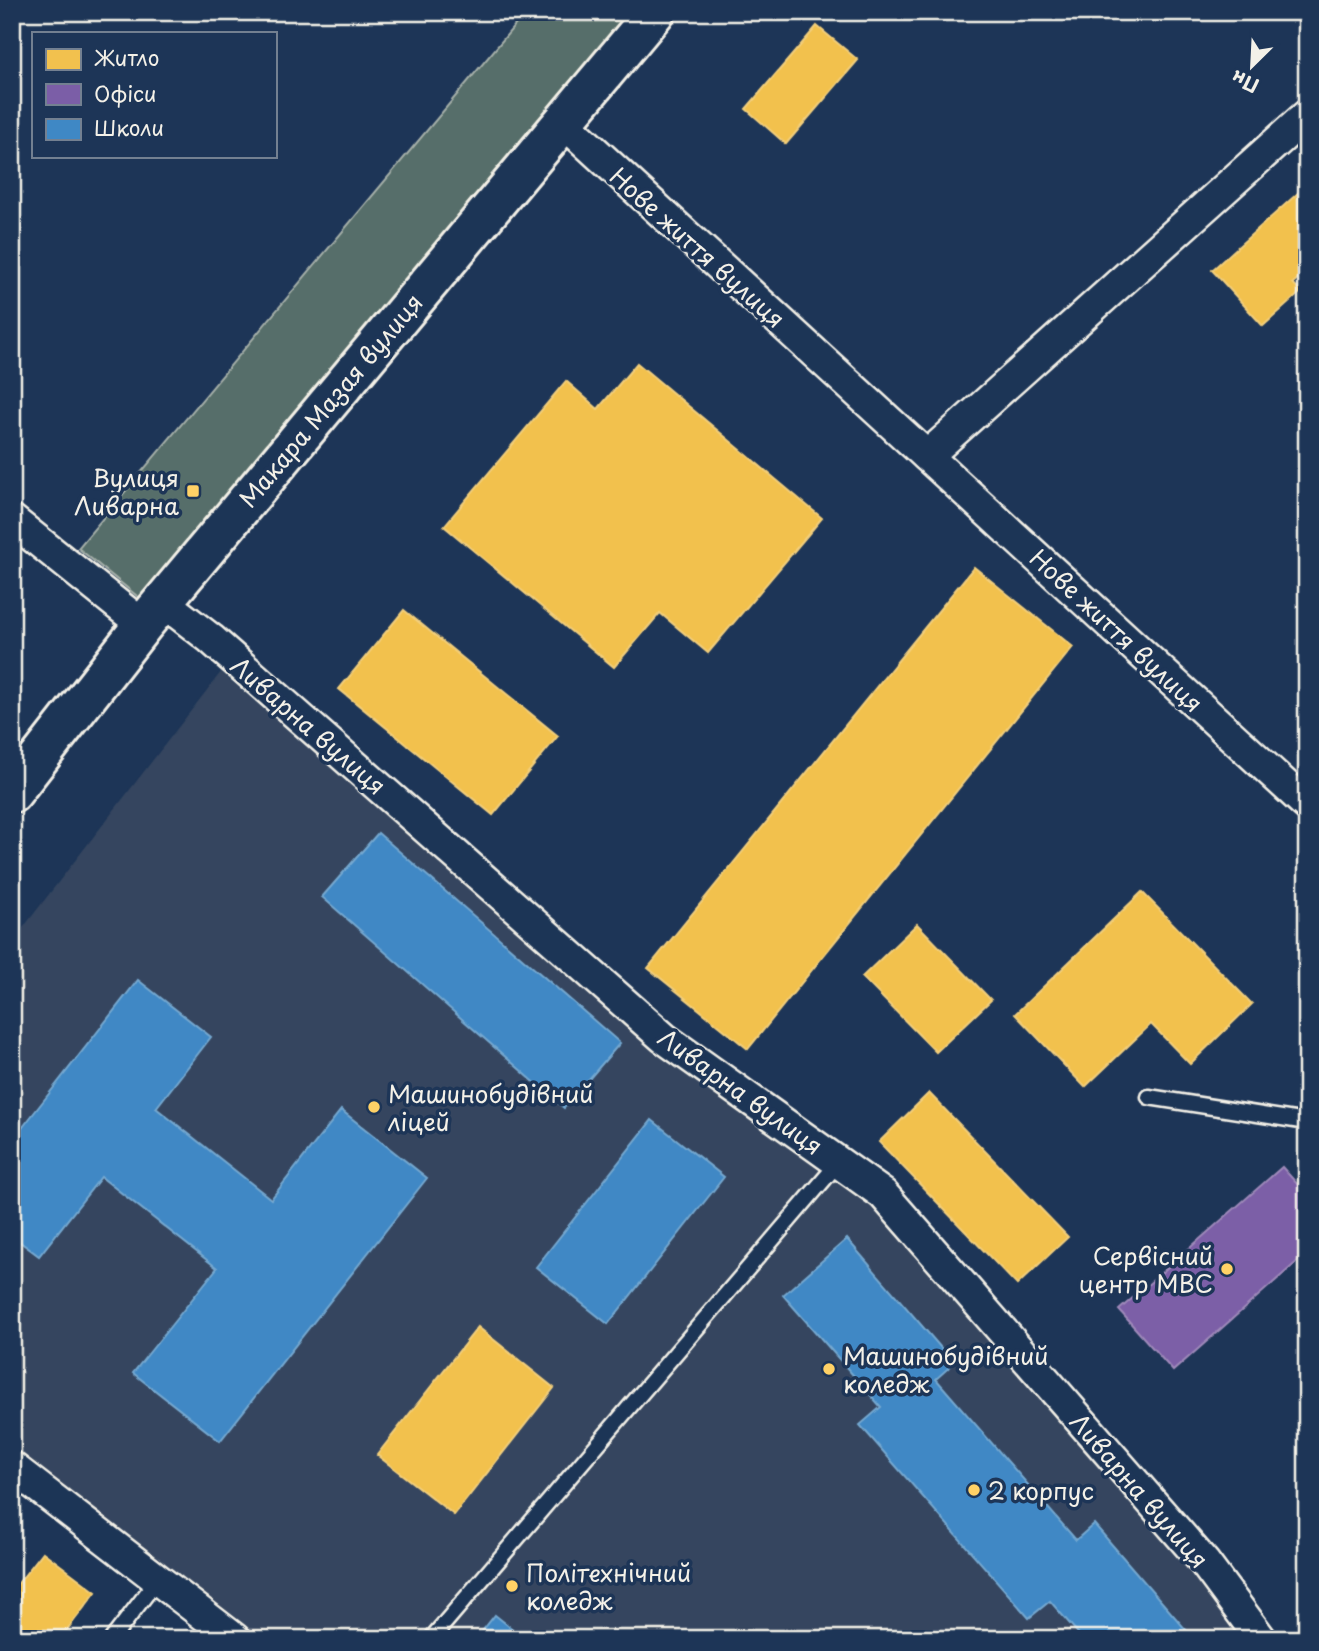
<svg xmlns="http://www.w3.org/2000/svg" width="1319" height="1651" font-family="'Playpen Sans',sans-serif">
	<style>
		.built { fill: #34455f }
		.green { fill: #576e6a; stroke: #a6b0a9; stroke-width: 2 }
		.homes { fill: #f2c14e; stroke: #f3cf7c; stroke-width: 2 }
		.offices { fill: #7b5ea7; stroke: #9f8aba; stroke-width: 2 }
		.schools { fill: #3f88c5; stroke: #75a8d0; stroke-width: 2 }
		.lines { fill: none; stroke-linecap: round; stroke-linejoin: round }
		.lane-casing { stroke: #f4f1e8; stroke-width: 19 }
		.street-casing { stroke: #f4f1e8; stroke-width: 35 }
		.secondary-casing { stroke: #f4f1e8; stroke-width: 44 }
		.lane { stroke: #1d3557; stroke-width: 14 }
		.street { stroke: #1d3557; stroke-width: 30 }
		.secondary { stroke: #1d3557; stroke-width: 38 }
		.poi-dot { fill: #ffd166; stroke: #1d3557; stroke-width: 2.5 }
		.labels { text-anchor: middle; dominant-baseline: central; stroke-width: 7; stroke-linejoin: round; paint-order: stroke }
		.street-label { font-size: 24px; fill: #f4f1e8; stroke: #1d3557 }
		.poi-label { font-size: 24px; fill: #f4f1e8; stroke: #1d3557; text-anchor: start }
	</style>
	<rect width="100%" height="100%" fill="#1d3557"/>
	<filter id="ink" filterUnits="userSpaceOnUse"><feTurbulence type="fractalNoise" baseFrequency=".0143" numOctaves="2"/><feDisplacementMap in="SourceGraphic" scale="14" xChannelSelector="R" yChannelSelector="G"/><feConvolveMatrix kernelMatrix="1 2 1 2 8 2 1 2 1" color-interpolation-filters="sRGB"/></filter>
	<g filter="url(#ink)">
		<!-- built -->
		<path class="built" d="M221 672 655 1050 873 1205 1193 1572 1242 1639H260L12 1448V942Z"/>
		<!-- green -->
		<path class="green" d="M526 12H642L147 604 78 548Z"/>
		<!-- homes -->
		<g class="homes">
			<path d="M817 26 858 60 786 144 746 109Z"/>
			<path d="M1307 185V271L1293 283 1301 292 1263 326 1212 270Z"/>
			<path d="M637 363 822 518 708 653 660 613 614 667 444 526 566 381 598 409Z"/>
			<path d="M974 567 1073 647 748 1049 648 968Z"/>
			<path d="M404 610 558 736 493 815 339 689Z"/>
			<path d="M1142 892 1252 1004 1190 1064 1151 1024 1085 1087 1015 1014Z"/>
			<path d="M917 924 991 1000 936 1052 862 977Z"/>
			<path d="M929 1093 1068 1237 1017 1285 879 1142Z"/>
			<path d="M478 1327 554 1388 454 1515 377 1455Z"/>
			<path d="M1307 1409V1427L1298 1417Z"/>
			<path d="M43 1552 96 1592 60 1639H12V1591Z"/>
		</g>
		<!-- offices -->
		<path class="offices" d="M1282 1167 1307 1195V1253L1173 1371 1119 1310Z"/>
		<!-- schools -->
		<g class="schools">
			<path d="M378 833 620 1043 564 1108 322 897Z"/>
			<path d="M138 980 211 1037 156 1108 271 1199 341 1110 427 1178 220 1441 133 1373 217 1268 101 1177 39 1256 12 1236V1141Z"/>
			<path d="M652 1120 724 1177 608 1324 536 1267Z"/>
			<path d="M847 1239 954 1363 936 1379 1076 1540 1094 1524 1194 1639H1083L1050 1601 1029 1618 860 1425 881 1407 783 1295Z"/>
			<path d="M495 1615 525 1639H476Z"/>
		</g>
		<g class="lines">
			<!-- lane casing -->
			<g class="lane-casing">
				<g id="lane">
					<path d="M1149 1097 1307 1122"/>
					<path d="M112 1639 158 1579"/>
					<path d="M431 1639 839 1162"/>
				</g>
			</g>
			<!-- street casing -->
			<g class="street-casing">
				<g id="street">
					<path d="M563 122 1307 805"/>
					<path d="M927 456 1307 115"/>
					<path d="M12 520 143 625"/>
					<path d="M162 601 211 639 664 1038 883 1194 1204 1562 1261 1639"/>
					<path d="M12 1467 235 1639"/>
				</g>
			</g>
			<!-- secondary casing -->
			<g class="secondary-casing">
				<path id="secondary" d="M12 793 143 625 655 12"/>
			</g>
			<!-- lane -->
			<use href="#lane" class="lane"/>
			<!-- street -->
			<use href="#street" class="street"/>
			<!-- secondary -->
			<use href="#secondary" class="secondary"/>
		</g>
	</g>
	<!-- markers -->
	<g class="poi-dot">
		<rect x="186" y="484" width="14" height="14" rx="3.5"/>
		<circle cx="374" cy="1107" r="7"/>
		<circle cx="1227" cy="1269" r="7"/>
		<circle cx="829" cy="1369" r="7"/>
		<circle cx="974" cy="1490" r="7"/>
		<circle cx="512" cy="1586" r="7"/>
	</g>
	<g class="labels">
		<!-- street labels -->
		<g class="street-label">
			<text transform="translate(698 247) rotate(42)">Нове життя вулиця</text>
			<text transform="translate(330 400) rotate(-50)">Макара Мазая вулиця</text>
			<text transform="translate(1117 630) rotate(43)">Нове життя вулиця</text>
			<text transform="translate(309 725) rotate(41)">Ливарна вулиця</text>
			<text transform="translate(741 1091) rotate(36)">Ливарна вулиця</text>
			<text transform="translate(1140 1490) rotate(49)">Ливарна вулиця</text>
		</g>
		<!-- poi labels -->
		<g class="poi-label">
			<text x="179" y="477" text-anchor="end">Вулиця<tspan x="179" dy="28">Ливарна</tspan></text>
			<text x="388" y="1093">Машинобудівний<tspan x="388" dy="28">ліцей</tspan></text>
			<text x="1213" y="1255" text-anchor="end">Сервісний<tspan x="1213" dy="28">центр МВС</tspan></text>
			<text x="843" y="1355">Машинобудівний<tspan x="843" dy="28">коледж</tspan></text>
			<text x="988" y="1490">2 корпус</text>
			<text x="526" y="1572">Політехнічний<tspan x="526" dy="28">коледж</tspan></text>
		</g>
	</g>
	<!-- margin -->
	<rect width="1319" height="1651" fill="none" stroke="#1d3557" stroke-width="42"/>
	<rect x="21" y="21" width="1277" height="1609" fill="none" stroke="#f4f1e8" stroke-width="2.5" filter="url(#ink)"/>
	<!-- legend -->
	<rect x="32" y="32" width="245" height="126" fill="#1d3557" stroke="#738091" stroke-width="2"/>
	<rect x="46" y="49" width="35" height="21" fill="#f2c14e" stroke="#738091" stroke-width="2"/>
	<text x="94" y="66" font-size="21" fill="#f4f1e8">Житло</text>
	<rect x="46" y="84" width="35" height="21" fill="#7b5ea7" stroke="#738091" stroke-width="2"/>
	<text x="94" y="102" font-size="21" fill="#f4f1e8">Офіси</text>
	<rect x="46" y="119" width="35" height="21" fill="#3f88c5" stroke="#738091" stroke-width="2"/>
	<text x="94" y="136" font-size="21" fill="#f4f1e8">Школи</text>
	<!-- north arrow -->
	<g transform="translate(1252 66) rotate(204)" stroke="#1d3557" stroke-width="5" paint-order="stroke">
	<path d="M0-5L12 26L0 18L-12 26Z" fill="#f4f1e8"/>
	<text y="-10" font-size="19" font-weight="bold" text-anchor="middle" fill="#f4f1e8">Пн</text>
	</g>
</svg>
